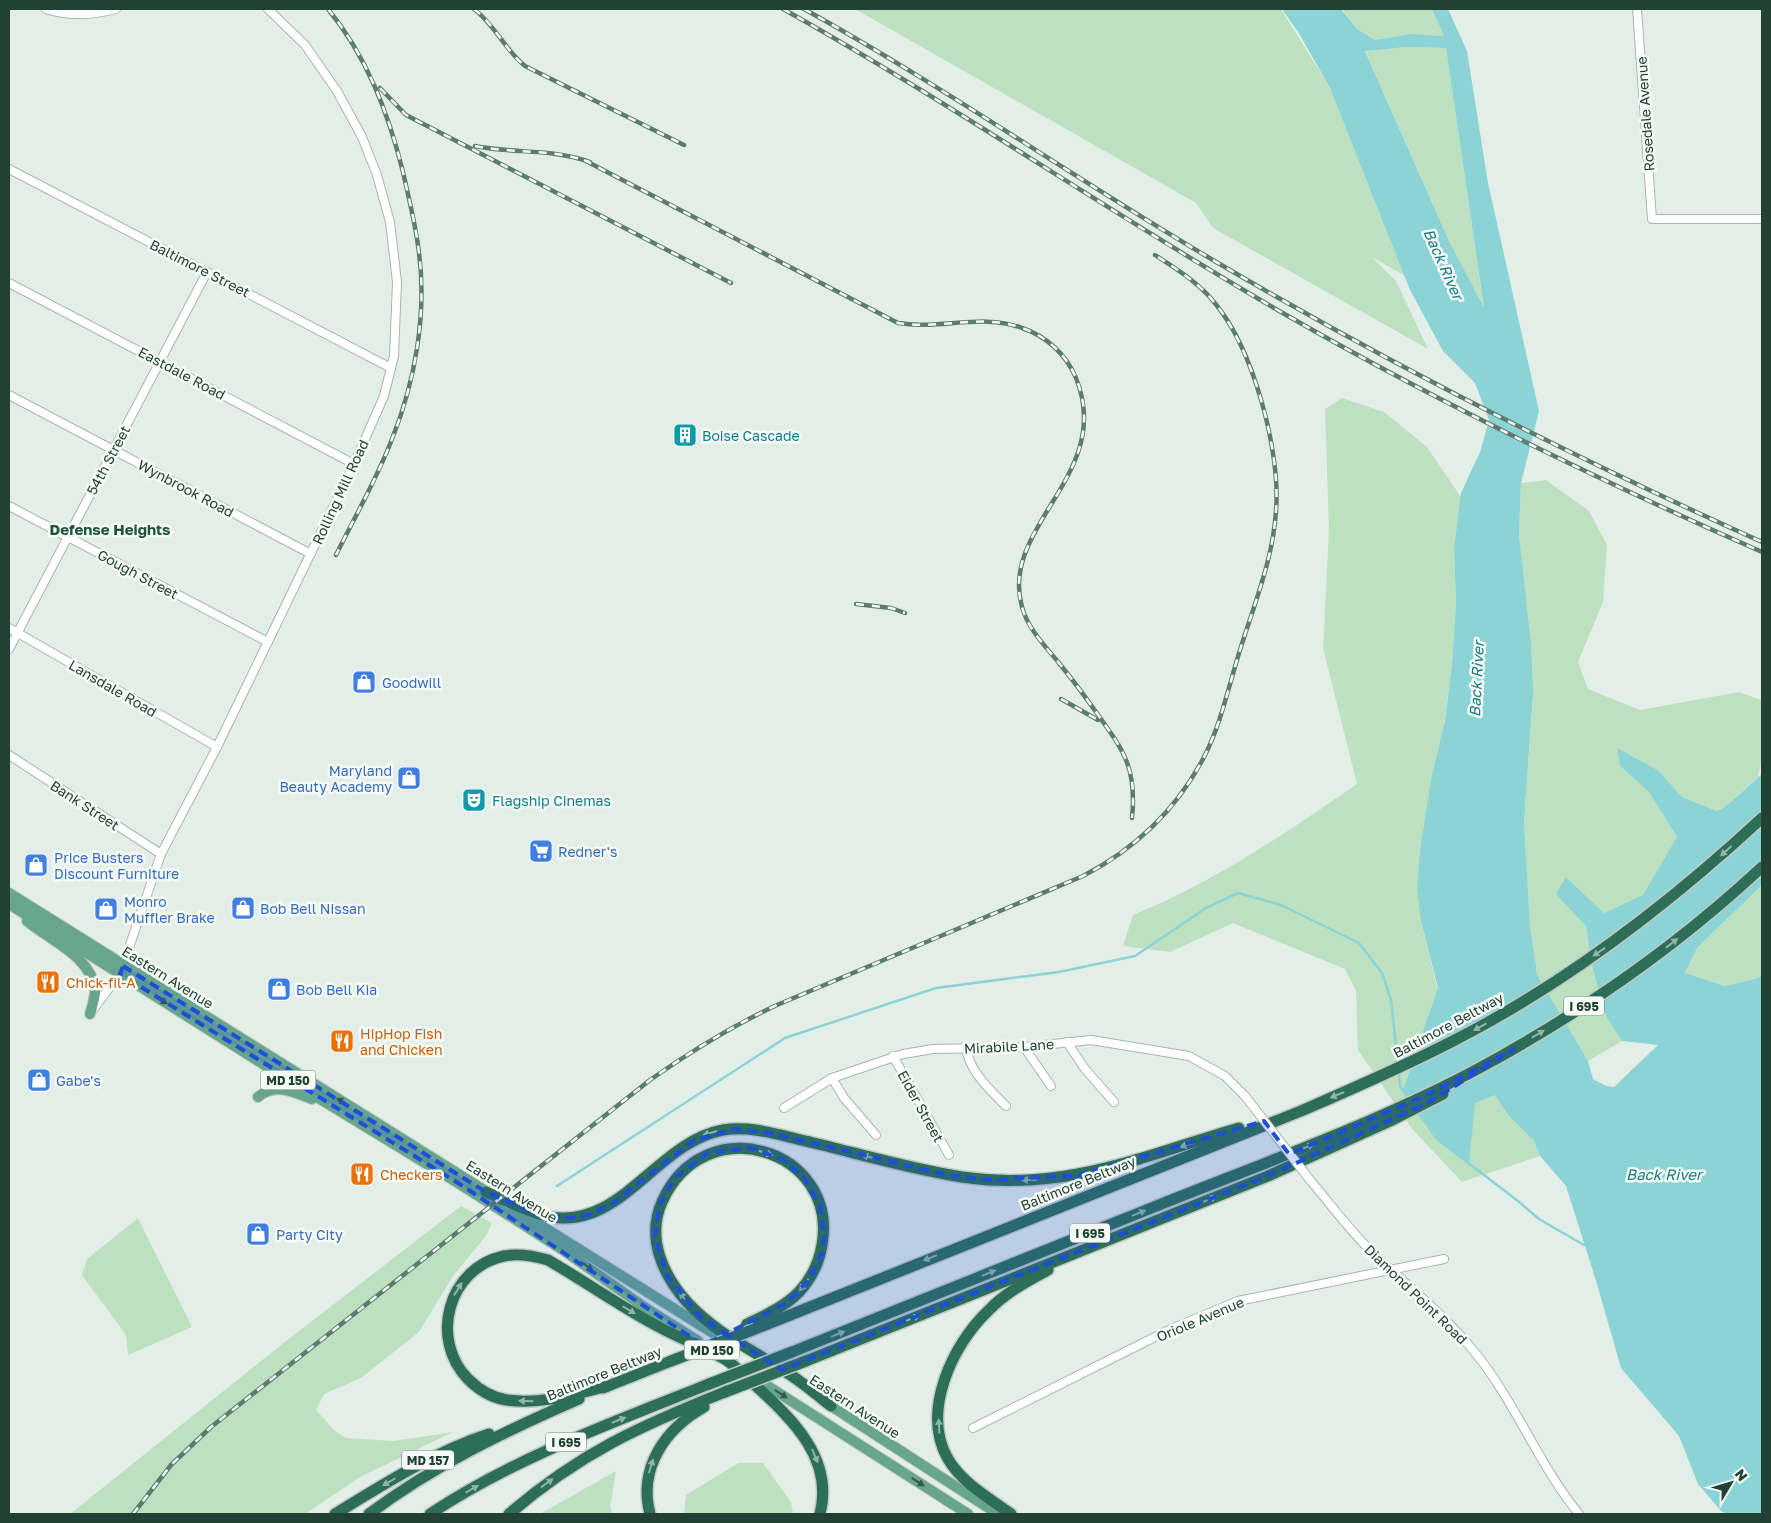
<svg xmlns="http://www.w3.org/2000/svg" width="1771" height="1523" font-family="'Golos Text',sans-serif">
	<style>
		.green { fill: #bde0c1 }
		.water { fill: #8bd3d5; fill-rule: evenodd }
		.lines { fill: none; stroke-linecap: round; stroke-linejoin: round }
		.stream { stroke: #8bd3d5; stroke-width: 2.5 }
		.minor-casing { stroke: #a6b7af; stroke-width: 10 }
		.major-casing { stroke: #c1cac6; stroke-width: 12 }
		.highway-casing { stroke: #c1cac6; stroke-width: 14 }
		.minor { stroke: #fff; stroke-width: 8 }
		.major { stroke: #67a58d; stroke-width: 10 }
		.highway { stroke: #2d6e58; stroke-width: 11 }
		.rail-casing { stroke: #5d7c70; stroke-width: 4.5 }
		.rail { stroke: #f5faf7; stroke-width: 2.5; stroke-dasharray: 8; stroke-linecap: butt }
		.minor-bridge-casing { stroke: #a6b7af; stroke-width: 10; stroke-linecap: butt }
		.highway-bridge-casing { stroke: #c1cac6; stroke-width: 14; stroke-linecap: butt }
		.minor-bridge { stroke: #fff; stroke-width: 8 }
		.highway-bridge { stroke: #2d6e58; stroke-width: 11 }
		.oneway { fill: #91b4a8 }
		.oneway2 { fill: #335a4b }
		.marked { fill: #1d4ed8; fill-opacity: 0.2; stroke: #1d4ed8; stroke-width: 4; stroke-dasharray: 10 6; stroke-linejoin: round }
		.labels { text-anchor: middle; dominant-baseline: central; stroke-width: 5; stroke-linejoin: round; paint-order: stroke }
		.shield { fill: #f5faf7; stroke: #61786f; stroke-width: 1 }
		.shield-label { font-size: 12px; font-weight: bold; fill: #224135 }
		.street-label { font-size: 14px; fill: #224135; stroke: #f5faf7 }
		.culture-label { font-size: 14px; fill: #0d838f; stroke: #f5faf7; text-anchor: start }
		.shop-label { font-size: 14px; fill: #366cbe; stroke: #f5faf7; text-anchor: start }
		.food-label { font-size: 14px; fill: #c56008; stroke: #f5faf7; text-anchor: start }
		.water-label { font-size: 15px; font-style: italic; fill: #197d80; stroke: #f5faf7 }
		.neighbourhood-label { font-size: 15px; font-weight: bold; fill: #1d543f; stroke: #f5faf7 }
	</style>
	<rect width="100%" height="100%" fill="#e4eee8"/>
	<!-- green -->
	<g class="green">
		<path d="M855 9H1281L1330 88 1405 276 1372 257 1396 281 1428 349 1213 228 1196 203Z"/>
		<path d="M1342 9H1432L1444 36 1411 34 1375 40 1357 29Z"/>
		<path d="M1406 47 1446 48 1484 310 1449 241 1365 50Z"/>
		<path d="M1342 398 1384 412 1427 447 1461 497 1454 548 1456 604 1452 664 1444 726 1432 775 1421 921 1436 983 1452 1026 1508 1115 1534 1141 1540 1156 1462 1182 1413 1130 1358 1050 1356 991 1345 969 1233 923 1170 952 1123 946 1133 915C1213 883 1286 833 1357 784L1323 648 1329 530 1325 409Z"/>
		<path d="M1546 480 1589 511 1607 545 1603 602 1578 662 1588 689 1640 710 1739 692 1761 700 1762 702V758L1758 777 1725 807 1717 811 1682 797 1659 771 1620 766 1649 792 1677 837 1644 895 1604 913 1566 877 1586 926 1593 970 1607 1018 1622 1041 1588 1061 1536 975 1530 932 1524 822 1533 699 1519 535 1521 483Z"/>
		<path d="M1762 885V975L1758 978 1725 986 1685 973 1697 948Z"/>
		<path d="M461 1206 492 1223 486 1236 453 1276 419 1332 361 1378 324 1394 316 1410 335 1431 346 1438 394 1441 453 1432 360 1477 305 1514H70L281 1345Z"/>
		<path d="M138 1218 192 1327 128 1355 126 1335 82 1275 87 1259Z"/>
		<path d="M738 1463H763L791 1502 793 1514H684L686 1495Z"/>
		<path d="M616 1471 610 1506 612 1514H540Z"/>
	</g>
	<!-- water -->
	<path class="water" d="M1282 9H1341L1357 29 1375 40 1411 34 1444 36 1432 9H1448L1467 51 1488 183 1539 411 1521 483 1519 535 1531 644 1533 695 1524 822 1530 927 1537 975 1588 1061 1593 1079 1606 1086 1614 1087 1658 1045 1622 1041 1607 1018 1593 970 1586 926 1556 894 1566 877 1604 913 1643 895 1677 837 1649 792 1620 766 1617 748 1659 771 1682 797 1717 811 1725 807 1762 774V885L1697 948 1685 973 1725 986 1758 978 1762 975V1514H1727L1721 1511 1698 1484 1679 1436 1621 1368 1597 1284 1566 1186 1540 1156 1534 1141 1508 1115 1495 1095 1475 1103 1469 1163 1441 1142 1403 1090 1438 988 1421 921 1417 889 1421 843 1432 775 1445 721 1452 664 1456 604 1454 548 1461 493 1480 452 1489 420 1475 383 1443 351 1410 290 1330 88 1300 35ZM1406 47 1446 48 1484 308 1449 241 1365 51Z"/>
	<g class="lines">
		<!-- stream -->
		<g class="stream">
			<path d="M1399 1073 1400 1086 1409 1099"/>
			<path d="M1418 1112 1437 1139 1518 1201 1539 1219 1584 1245"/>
			<path d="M557 1186 785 1038 936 988 1059 972 1135 956 1206 908 1238 893 1281 905 1359 943 1382 973 1391 1000 1398 1065"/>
		</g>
		<!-- minor casing -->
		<g class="minor-casing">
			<g id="minor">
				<path d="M46 9C69 17 92 15 116 9"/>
				<path d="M1637 9 1652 219H1762"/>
				<path d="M9 169 391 368"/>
				<path d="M9 283 354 464"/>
				<path d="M9 395 311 554"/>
				<path d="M9 506 268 642"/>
				<path d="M9 628 217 747"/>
				<path d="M9 649 207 272"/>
				<path d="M9 755 161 854"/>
				<path d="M94 1008 120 974 161 854 217 747 354 464 384 396 394 356 397 282 390 222 377 175 362 137 337 91 305 45 268 9"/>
				<path d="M1067 1042 1085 1069 1114 1102"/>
				<path d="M1024 1047 1051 1086"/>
				<path d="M966 1049C971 1073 989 1089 1006 1106"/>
				<path d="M893 1056 949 1155"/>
				<path d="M832 1078 844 1098 876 1135"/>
				<path d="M784 1108 832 1078 903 1054 933 1049 1024 1047 1091 1040 1189 1056 1225 1076 1245 1096"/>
				<path d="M1310 1180C1332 1206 1352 1234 1377 1257 1411 1289 1448 1318 1477 1355 1516 1404 1539 1465 1579 1514"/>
				<path d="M973 1428 1171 1329 1238 1301 1444 1259"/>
			</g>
		</g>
		<!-- major casing -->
		<g class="major-casing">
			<g id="major">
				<path d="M9 893 492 1195"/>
				<path d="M9 904 279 1074 458 1183 563 1250 644 1307 698 1341"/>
				<path d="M27 921C49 940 93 957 95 991 95 998 92 1007 90 1014"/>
				<path d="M258 1097C275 1082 293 1092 312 1099"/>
				<path d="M513 1208 729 1343"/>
				<path d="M752 1376 968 1514"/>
				<path d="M825 1402 998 1514"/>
			</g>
		</g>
		<!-- highway casing -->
		<g class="highway-casing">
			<g id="highway">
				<path d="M486 1192C505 1200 525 1211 546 1216 620 1233 656 1142 723 1130 752 1125 782 1136 810 1142 860 1154 911 1169 962 1177 1065 1192 1143 1156 1239 1128"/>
				<path d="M747 1324C766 1315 784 1307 799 1292 811 1279 819 1263 822 1245 839 1149 704 1107 662 1202 646 1238 663 1275 687 1302 716 1334 757 1352 792 1376 806 1385 818 1396 831 1406"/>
				<path d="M755 1329 1301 1111C1352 1089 1403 1067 1453 1041 1567 983 1668 905 1762 818"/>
				<path d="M792 1352C916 1302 1040 1253 1164 1203 1267 1162 1373 1124 1472 1072 1577 1016 1675 948 1762 867"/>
				<path d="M806 1361 1268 1176 1390 1121 1443 1094"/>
				<path d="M608 1386C575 1394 541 1405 507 1400 492 1398 478 1389 468 1379 429 1339 448 1268 504 1256 519 1253 534 1256 548 1260 586 1282 621 1307 659 1327 679 1338 701 1346 721 1357 734 1363 745 1377 756 1386 793 1420 834 1459 820 1514"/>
				<path d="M603 1388 671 1361"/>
				<path d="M335 1514C384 1484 434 1452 489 1434"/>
				<path d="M369 1514C433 1466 505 1431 579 1399"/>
				<path d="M430 1514C516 1457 614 1422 709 1384"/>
				<path d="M509 1514C580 1453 640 1426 725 1392"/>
				<path d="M650 1514C638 1468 665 1429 704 1407"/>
				<path d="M1011 1514C989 1498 962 1483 948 1459 921 1412 952 1345 988 1311 1005 1293 1026 1282 1048 1270"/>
			</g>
		</g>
		<!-- minor -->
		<use href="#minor" class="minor"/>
		<!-- major -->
		<use href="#major" class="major"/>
		<!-- highway -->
		<use href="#highway" class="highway"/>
		<!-- rail casing -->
		<g class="rail-casing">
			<g id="rail">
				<path d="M328 9C367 57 388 112 403 172 409 199 416 226 419 253 427 314 415 382 392 439 377 479 355 516 336 555"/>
				<path d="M474 9C495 25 505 50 525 66L684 145"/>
				<path d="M783 9C955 105 1117 218 1288 316 1441 404 1601 481 1762 552"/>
				<path d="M804 9C945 87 1078 181 1218 263 1395 367 1575 458 1762 542"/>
				<path d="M380 88 406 115 731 283"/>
				<path d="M475 146C515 154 550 148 590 162"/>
				<path d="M584 160 898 323C939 330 983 313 1022 328 1046 336 1066 354 1076 378 1115 475 999 525 1022 607 1028 629 1045 646 1059 663 1072 679 1084 695 1096 712 1124 751 1137 768 1132 818"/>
				<path d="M856 604 891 608 905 613"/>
				<path d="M1061 699 1098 720"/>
				<path d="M133 1514 171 1465 211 1427 650 1080C690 1052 732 1026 777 1005L1083 876C1135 849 1177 809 1204 757 1221 724 1229 685 1240 650 1254 605 1273 559 1276 511 1281 451 1253 348 1214 302 1198 282 1176 269 1155 255"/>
			</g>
		</g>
		<!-- rail -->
		<use href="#rail" class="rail"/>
		<!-- minor-bridge casing -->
		<g class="minor-bridge-casing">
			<path id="minor-bridge" d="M1245 1096 1310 1180"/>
		</g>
		<!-- highway-bridge casing -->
		<g class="highway-bridge-casing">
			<g id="highway-bridge">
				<path d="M671 1361 755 1329"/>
				<path d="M709 1384 792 1352"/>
				<path d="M725 1392 806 1361"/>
			</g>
		</g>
		<!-- minor-bridge -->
		<use href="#minor-bridge" class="minor-bridge"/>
		<!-- highway-bridge -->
		<use href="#highway-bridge" class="highway-bridge"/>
	</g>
	<!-- one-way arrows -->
	<defs><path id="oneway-solid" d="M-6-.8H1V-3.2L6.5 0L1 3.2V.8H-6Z" transform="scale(1.25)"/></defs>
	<g class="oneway">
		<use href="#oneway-solid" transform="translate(1726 851) rotate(138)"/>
		<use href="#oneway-solid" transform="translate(1672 943) rotate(-38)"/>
		<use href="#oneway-solid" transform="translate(1599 952) rotate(146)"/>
		<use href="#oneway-solid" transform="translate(1480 1027) rotate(151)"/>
		<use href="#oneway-solid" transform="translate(1538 1034) rotate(-31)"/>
		<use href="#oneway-solid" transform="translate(1337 1095) rotate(157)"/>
		<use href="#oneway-solid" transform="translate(710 1133) rotate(164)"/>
		<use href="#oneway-solid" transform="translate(1187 1145) rotate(162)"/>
		<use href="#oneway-solid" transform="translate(1307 1147) rotate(-22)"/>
		<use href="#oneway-solid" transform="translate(766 1153) rotate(18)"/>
		<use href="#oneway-solid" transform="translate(869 1157) rotate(-166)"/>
		<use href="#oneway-solid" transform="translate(1029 1180) rotate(178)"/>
		<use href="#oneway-solid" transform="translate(1210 1199) rotate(-22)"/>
		<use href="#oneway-solid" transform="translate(1139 1213) rotate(-22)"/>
		<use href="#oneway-solid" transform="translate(930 1258) rotate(158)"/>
		<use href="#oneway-solid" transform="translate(989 1273) rotate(-22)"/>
		<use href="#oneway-solid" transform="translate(804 1285) rotate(127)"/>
		<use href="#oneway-solid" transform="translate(458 1289) rotate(-58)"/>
		<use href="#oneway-solid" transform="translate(684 1298) rotate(-130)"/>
		<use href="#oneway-solid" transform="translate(629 1310) rotate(30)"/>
		<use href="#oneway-solid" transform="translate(913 1318) rotate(-22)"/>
		<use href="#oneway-solid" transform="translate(838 1334) rotate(-22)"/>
		<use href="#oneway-solid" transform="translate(526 1401) rotate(-179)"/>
		<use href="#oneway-solid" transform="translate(619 1420) rotate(-22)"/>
		<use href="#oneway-solid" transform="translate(939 1426) rotate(-93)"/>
		<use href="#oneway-solid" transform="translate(815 1456) rotate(67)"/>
		<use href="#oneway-solid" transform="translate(651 1466) rotate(-73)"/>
		<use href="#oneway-solid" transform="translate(389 1482) rotate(150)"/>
		<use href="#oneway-solid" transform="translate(547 1483) rotate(-36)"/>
		<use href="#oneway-solid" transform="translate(472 1489) rotate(-30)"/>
	</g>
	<g class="oneway2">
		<use href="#oneway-solid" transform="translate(161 1000) rotate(32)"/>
		<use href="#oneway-solid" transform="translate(343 1102) rotate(-148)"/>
		<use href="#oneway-solid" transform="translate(587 1266) rotate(35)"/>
		<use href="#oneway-solid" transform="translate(781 1394) rotate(33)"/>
		<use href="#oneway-solid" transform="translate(918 1482) rotate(33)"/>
	</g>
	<!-- marked area -->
	<path class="marked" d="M123 966 486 1192 536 1213 570 1218 592 1214 613 1203 694 1140 734 1129 772 1133 944 1174 988 1180 1079 1175 1264 1121 1289 1154 1424 1096 1514 1049 1428 1103 1268 1176 782 1370 726 1334 786 1303 808 1281 821 1255 824 1238 820 1207 805 1179 783 1160 752 1148 708 1153 675 1178 660 1205 655 1236 667 1275 699 1315 726 1334 703 1345 458 1183 120 974Z"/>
	<!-- icons -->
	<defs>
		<g id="building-square" transform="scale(1.25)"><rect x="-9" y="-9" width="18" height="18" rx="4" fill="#0f9aa8" stroke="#f5faf7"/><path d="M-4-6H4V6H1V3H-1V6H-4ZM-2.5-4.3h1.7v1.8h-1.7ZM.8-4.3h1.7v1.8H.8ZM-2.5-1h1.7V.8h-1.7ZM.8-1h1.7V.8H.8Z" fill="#fff"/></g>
		<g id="shop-square" transform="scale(1.25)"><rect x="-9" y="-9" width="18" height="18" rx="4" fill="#3f7fe0" stroke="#f5faf7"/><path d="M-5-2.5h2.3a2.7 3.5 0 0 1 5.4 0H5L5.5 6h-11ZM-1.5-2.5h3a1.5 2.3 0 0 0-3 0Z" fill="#fff"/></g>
		<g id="theatre-square" transform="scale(1.25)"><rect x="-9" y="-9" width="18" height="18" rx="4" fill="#0f9aa8" stroke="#f5faf7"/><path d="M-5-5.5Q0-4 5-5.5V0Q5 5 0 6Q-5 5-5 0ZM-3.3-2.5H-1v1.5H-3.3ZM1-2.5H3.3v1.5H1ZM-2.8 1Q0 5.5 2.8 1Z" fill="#fff"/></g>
		<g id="supermarket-square" transform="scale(1.25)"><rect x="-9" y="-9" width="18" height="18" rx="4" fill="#3f7fe0" stroke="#f5faf7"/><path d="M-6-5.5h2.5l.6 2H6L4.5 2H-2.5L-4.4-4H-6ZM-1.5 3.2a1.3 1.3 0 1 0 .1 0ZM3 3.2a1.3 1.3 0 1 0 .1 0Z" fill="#fff"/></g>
		<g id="restaurant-square" transform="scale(1.25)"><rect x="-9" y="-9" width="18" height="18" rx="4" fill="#e8710a" stroke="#f5faf7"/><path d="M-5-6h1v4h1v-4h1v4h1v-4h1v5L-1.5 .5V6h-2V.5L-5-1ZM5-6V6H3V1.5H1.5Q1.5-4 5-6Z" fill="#fff"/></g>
	</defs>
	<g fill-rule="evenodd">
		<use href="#building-square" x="685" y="435"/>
		<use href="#shop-square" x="364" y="682"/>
		<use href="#shop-square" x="409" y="778"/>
		<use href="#theatre-square" x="474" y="800"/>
		<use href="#supermarket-square" x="541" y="851"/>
		<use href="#shop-square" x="36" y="865"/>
		<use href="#shop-square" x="243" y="908"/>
		<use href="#shop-square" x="106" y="909"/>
		<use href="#restaurant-square" x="48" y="982"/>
		<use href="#shop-square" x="279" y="989"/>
		<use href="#restaurant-square" x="342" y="1041"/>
		<use href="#shop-square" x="39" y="1080"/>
		<use href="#restaurant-square" x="362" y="1174"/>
		<use href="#shop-square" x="258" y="1234"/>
	</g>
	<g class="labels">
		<!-- shield labels -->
		<g class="shield">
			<rect x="1564" y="996.5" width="40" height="19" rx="4"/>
			<rect x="260.5" y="1070.5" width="55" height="19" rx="4"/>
			<rect x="1070" y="1223.5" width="40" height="19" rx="4"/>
			<rect x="684.5" y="1340.5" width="55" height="19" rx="4"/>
			<rect x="546" y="1432.5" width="40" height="19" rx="4"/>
			<rect x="402" y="1450.5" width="52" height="19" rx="4"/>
		</g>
		<g class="shield-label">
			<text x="1584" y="1006">I 695</text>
			<text x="288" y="1080">MD 150</text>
			<text x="1090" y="1233">I 695</text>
			<text x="712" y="1350">MD 150</text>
			<text x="566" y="1442">I 695</text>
			<text x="428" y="1460">MD 157</text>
		</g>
		<!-- street labels -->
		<g class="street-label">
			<text transform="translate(1645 114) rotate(-94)">Rosedale Avenue</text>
			<text transform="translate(200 268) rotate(27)">Baltimore Street</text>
			<text transform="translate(182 373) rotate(28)">Eastdale Road</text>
			<text transform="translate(108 460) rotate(-62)">54th Street</text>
			<text transform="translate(186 488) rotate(28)">Wynbrook Road</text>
			<text transform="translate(340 492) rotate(-65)">Rolling Mill Road</text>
			<text transform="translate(138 574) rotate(28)">Gough Street</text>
			<text transform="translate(113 688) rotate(30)">Lansdale Road</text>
			<text transform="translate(85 805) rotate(33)">Bank Street</text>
			<text transform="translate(168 977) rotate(32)">Eastern Avenue</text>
			<text transform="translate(1448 1025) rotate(-28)">Baltimore Beltway</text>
			<text transform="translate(1009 1046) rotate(-3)">Mirabile Lane</text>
			<text transform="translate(921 1106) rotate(61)">Eider Street</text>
			<text transform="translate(1078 1183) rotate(-22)">Baltimore Beltway</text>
			<text transform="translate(512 1191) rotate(32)">Eastern Avenue</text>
			<text transform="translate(1416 1294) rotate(44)">Diamond Point Road</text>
			<text transform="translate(1200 1319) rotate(-23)">Oriole Avenue</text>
			<text transform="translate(604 1373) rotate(-22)">Baltimore Beltway</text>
			<text transform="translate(855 1406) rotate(33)">Eastern Avenue</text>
		</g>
		<!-- culture labels -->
		<g class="culture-label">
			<text x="702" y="435">Boise Cascade</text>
			<text x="492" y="800">Flagship Cinemas</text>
		</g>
		<!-- shop labels -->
		<g class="shop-label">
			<text x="382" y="682">Goodwill</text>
			<text x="392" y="770" text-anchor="end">Maryland<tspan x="392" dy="16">Beauty Academy</tspan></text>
			<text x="558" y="851">Redner's</text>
			<text x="54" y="857">Price Busters<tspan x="54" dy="16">Discount Furniture</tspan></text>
			<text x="124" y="901">Monro<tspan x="124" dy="16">Muffler Brake</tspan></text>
			<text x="260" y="908">Bob Bell Nissan</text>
			<text x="296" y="989">Bob Bell Kia</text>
			<text x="56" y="1080">Gabe's</text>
			<text x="276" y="1234">Party City</text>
		</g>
		<!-- food labels -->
		<g class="food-label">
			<text x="66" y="982">Chick-fil-A</text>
			<text x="360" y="1033">HipHop Fish<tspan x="360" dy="16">and Chicken</tspan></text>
			<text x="380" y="1174">Checkers</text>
		</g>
		<!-- water labels -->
		<g class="water-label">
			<text transform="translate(1444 264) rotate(66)">Back River</text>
			<text transform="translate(1476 679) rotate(-87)">Back River</text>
			<text x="1664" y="1174">Back River</text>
		</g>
		<!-- neighbourhood labels -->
		<g class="neighbourhood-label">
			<text x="110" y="529">Defense Heights</text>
		</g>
	</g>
	<!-- border -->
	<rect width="1771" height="1523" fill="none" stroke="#224135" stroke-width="20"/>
	<!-- north arrow -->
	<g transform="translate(1731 1483) rotate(52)" stroke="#f5faf7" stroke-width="4" paint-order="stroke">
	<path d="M0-4L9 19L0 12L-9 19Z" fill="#224135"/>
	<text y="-8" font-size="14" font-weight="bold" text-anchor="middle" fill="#224135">N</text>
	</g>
</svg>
